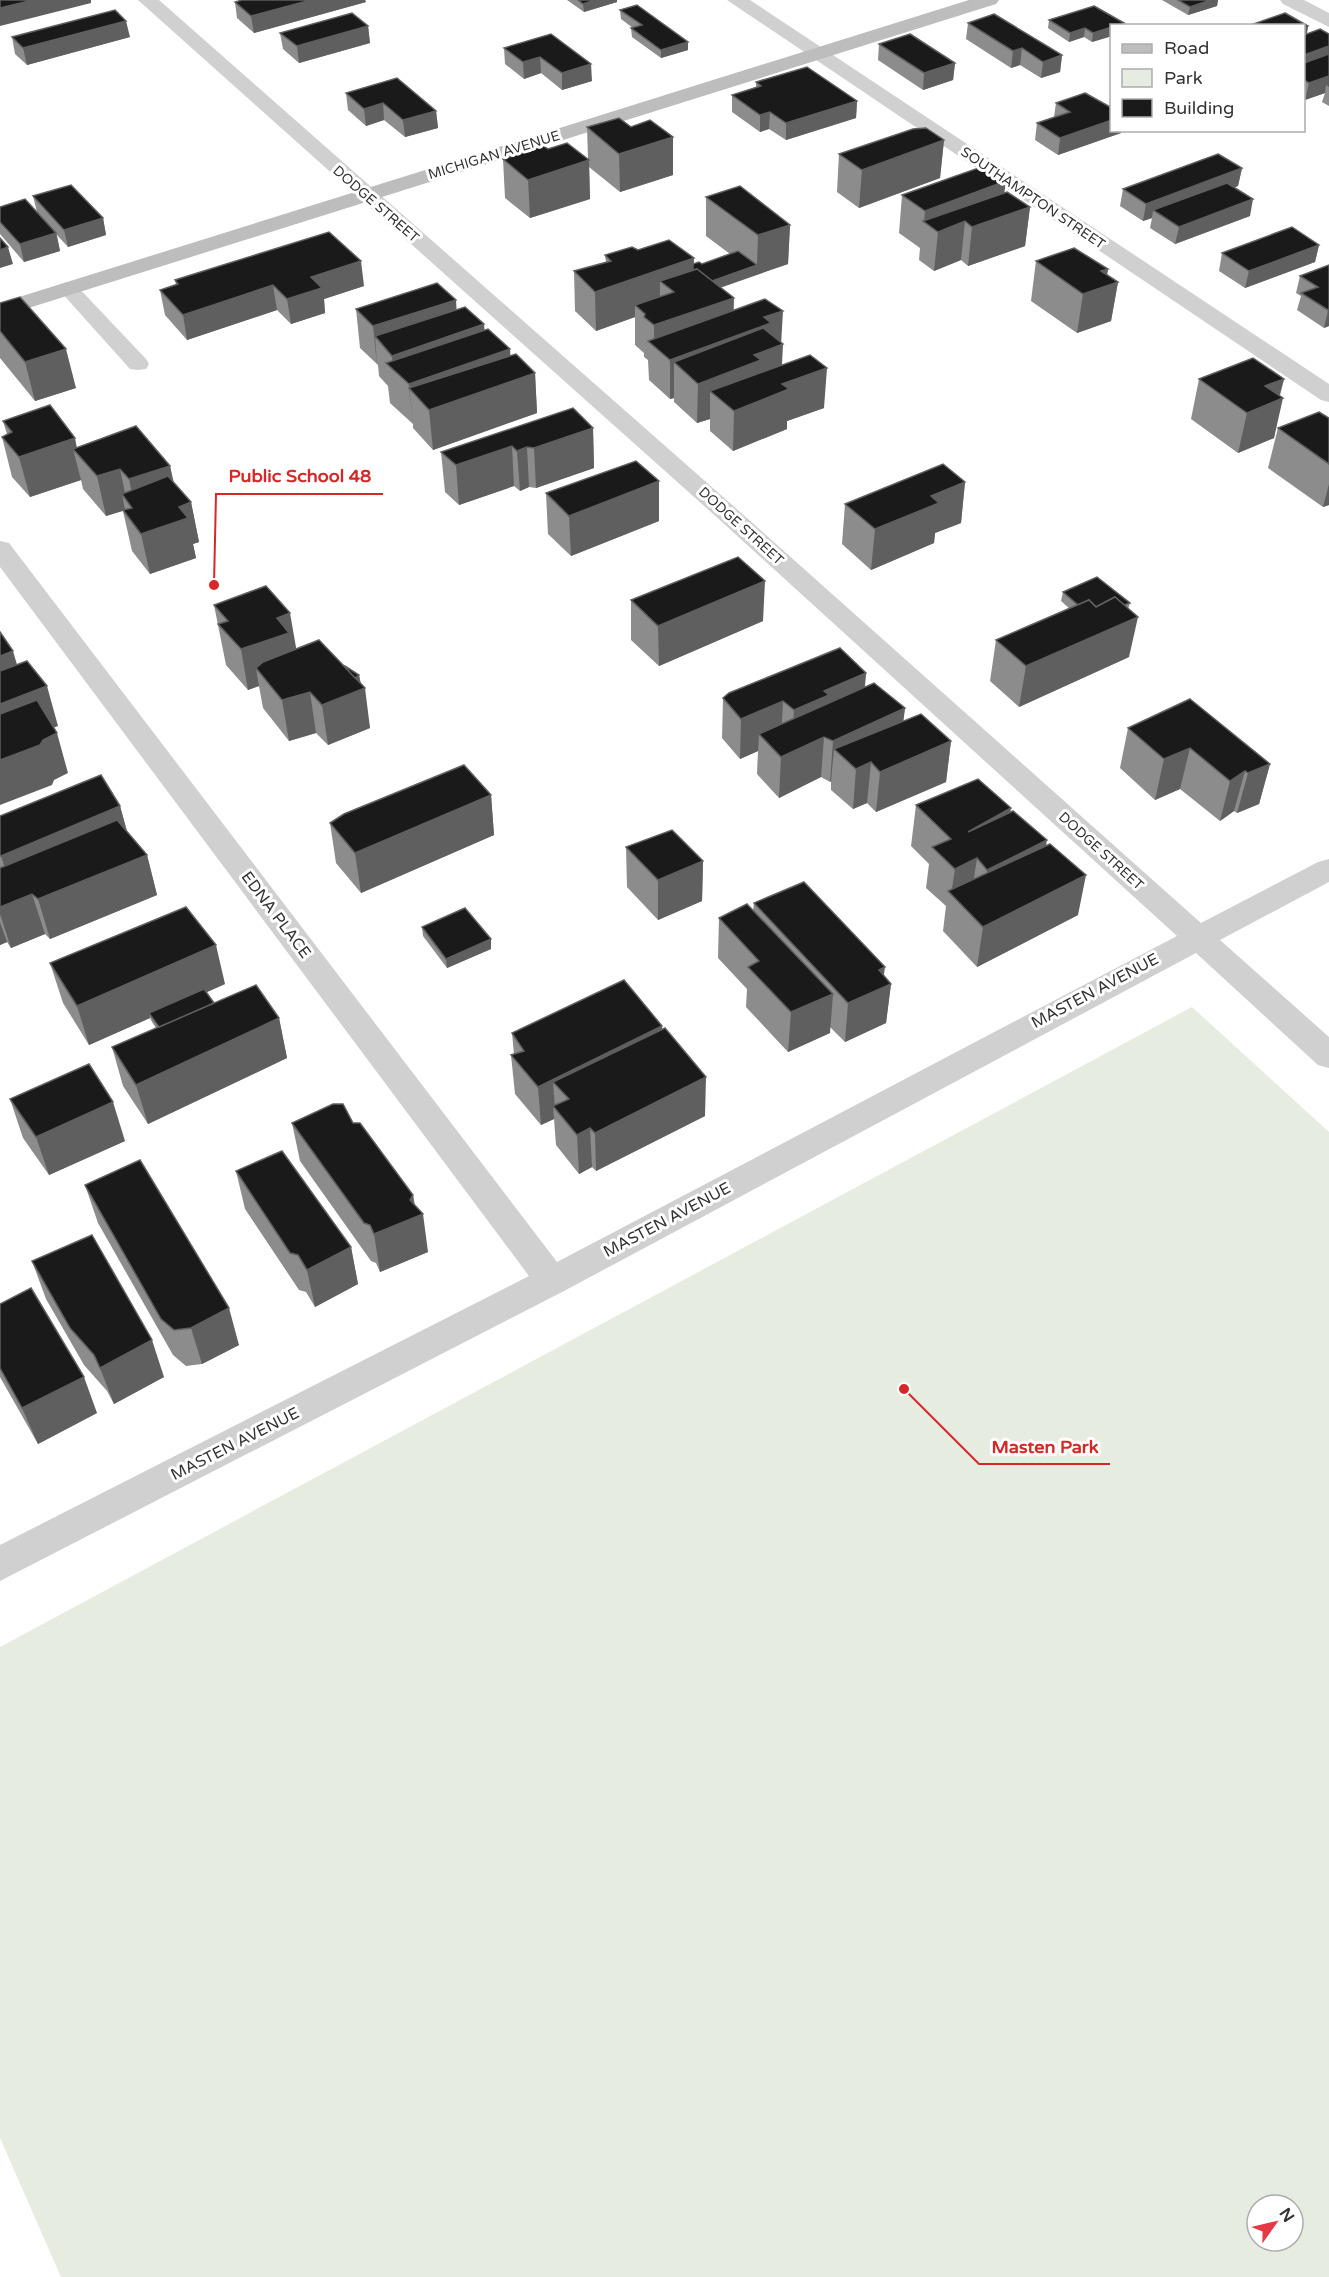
<svg xmlns="http://www.w3.org/2000/svg" width="1329" height="2277" font-family="'Varela Round',sans-serif">
	<style>
		.green { fill: #e6ecdf; fill-rule: evenodd }
		.lines { fill: none; stroke-linecap: round; stroke-linejoin: round }
		.lane { fill: #d0d0d0; fill-rule: evenodd }
		.street { fill: #d0d0d0; fill-rule: evenodd }
		.secondary { fill: #bdbdbd; fill-rule: evenodd }
		.wall { fill: #8c8c8c }
		.shaded-wall { fill: #5f5f5f }
		.building { fill: #1a1a1a; stroke: #5f5f5f; stroke-width: 1.5 }
		.labels { text-anchor: middle; dominant-baseline: central; stroke-width: 6; stroke-linejoin: round; paint-order: stroke }
		.far-street-label { font-size: 14px; fill: #333; stroke: #fff }
		.street-label { font-size: 16px; fill: #333; stroke: #fff }
		.leader { fill: none; stroke: #d62828; stroke-width: 2 }
		.callout-dot { fill: #d62828; stroke: #fff; stroke-width: 2 }
		.callout-label { font-size: 18px; text-anchor: middle; font-weight: bold; fill: #d62828; stroke: #fff; stroke-width: 6; stroke-linejoin: round; paint-order: stroke }
	</style>
	<rect width="100%" height="100%" fill="#fff"/>
	<!-- green -->
	<path class="green" d="M1192 1007 1329 1132V2277H61L0 2138V1647ZM1257 2205H1293V2241H1257Z"/>
	<g class="lines">
		<!-- lane -->
		<path class="lane" d="M68 282 75 284 146 359 149 364 146 369 138 370 130 369 61 292 58 288 61 284Z"/>
		<!-- street -->
		<g class="street">
			<path d="M138 0H159L739 511 1201 923 1318 862 1329 859V882L1220 940 1329 1037V1068L1318 1065 1196 953 564 1291 0 1581V1545L529 1276 0 567V541L9 543 557 1262 1177 936 721 521Z"/>
			<path d="M727 0H750L1329 384V402L1321 400Z"/>
			<path d="M1280 0H1304L1329 13V27L1283 4Z"/>
		</g>
		<!-- secondary -->
		<path class="secondary" d="M969 0H999L996 4 0 317V303Z"/>
	</g>
	<!-- wall -->
	<g class="wall">
		<path d="M242 0H365L366 2 254 33 237 18 235 2Z"/>
		<path d="M567 0H617V2L584 12Z"/>
		<path d="M1162 0H1218L1217 6 1188 15Z"/>
		<path d="M620 10 688 50 661 58 632 37 631 28H633L621 19Z"/>
		<path d="M1049 20 1124 23V26H1112V36L1092 42 1084 37 1069 42 1048 28Z"/>
		<path d="M968 23 1062 55 1060 72 1041 78 1020 65 1011 68 966 39Z"/>
		<path d="M368 26 370 43 299 63 283 49 280 33Z"/>
		<path d="M1304 26H1308L1307 34H1329V106L1322 102 1325 93 1305 100 1304 99Z"/>
		<path d="M551 34 592 81 562 90 541 73 524 79 505 64 504 48Z"/>
		<path d="M12 37H130L27 65 15 54Z"/>
		<path d="M879 44 955 63 953 80 923 90 878 60Z"/>
		<path d="M756 82 857 101 856 118 786 140 769 129 760 132 732 112V95L756 87Z"/>
		<path d="M346 93 436 111 438 128 405 137 384 120 366 126 348 110Z"/>
		<path d="M1056 103 1112 130H1121V133L1058 155 1035 140 1037 123 1054 117Z"/>
		<path d="M587 127 673 175 620 192 589 167 590 199 530 218 505 198 503 159 518 155 517 149H548L588 159Z"/>
		<path d="M944 140 940 178 859 208 837 192 839 154Z"/>
		<path d="M1242 168 1238 186 1234 187 1250 216 1175 244 1150 228 1152 218 1143 221 1120 206 1123 189Z"/>
		<path d="M1004 193 1030 207 1025 246 968 266 961 260 934 271 919 260 920 248 899 233 902 195Z"/>
		<path d="M33 196 103 218 106 235 68 247 57 235 60 251 24 262 0 234V207L37 212Z"/>
		<path d="M706 197 790 225 788 264 720 287 733 310 781 343 782 365 824 408 787 421V429L733 451 710 431V419L697 423 674 402V398L670 399 649 380 648 360 644 357V353L635 345V317L596 331 575 311 574 271 606 262 605 255 638 250 694 258 693 264H702L730 254 706 236Z"/>
		<path d="M1319 245 1315 262 1245 288 1219 271 1222 253Z"/>
		<path d="M1036 261 1108 269 1107 275 1118 282 1111 321 1077 333 1031 301Z"/>
		<path d="M1329 265V326L1324 328 1297 310 1301 296 1296 293 1300 276Z"/>
		<path d="M175 280 364 286 324 299 325 313 291 324 277 310 187 340 165 315 160 290 176 285Z"/>
		<path d="M456 300V310L510 349V356L535 373 537 413 433 450 413 428V424L390 403 388 386 379 376 378 365 360 348 356 309Z"/>
		<path d="M0 303 76 388 35 401 0 358Z"/>
		<path d="M1199 379H1284L1280 396 1274 438 1238 453 1191 419Z"/>
		<path d="M1329 418V505L1323 507 1268 468 1278 428Z"/>
		<path d="M3 421 77 447 170 466 174 483 191 502 199 542 193 544 196 558 150 574 132 551 123 511 106 516 83 489 81 480 30 497 12 477 2 437 7 434Z"/>
		<path d="M593 428 594 468 536 488 529 487 520 491 514 486 459 505 445 492 441 452Z"/>
		<path d="M965 482 961 523 935 533 934 543 871 570 842 544 845 504Z"/>
		<path d="M546 493 659 521 571 556 548 534Z"/>
		<path d="M1063 592 1130 603 1128 609 1129 657 1019 707 990 681 996 640 1070 609 1061 601Z"/>
		<path d="M631 600 763 621 659 666 631 640Z"/>
		<path d="M214 605 296 649 344 666 359 675 370 728 328 745 316 733 289 741 263 708 259 686 248 690 226 665Z"/>
		<path d="M866 673 865 687 905 708 903 721 951 741 946 782 876 812 867 803 853 809 831 790V781L830 782 821 777 779 798 757 774 758 751 740 759 722 738 723 698Z"/>
		<path d="M1128 728 1270 764 1259 804 1237 813 1234 811 1220 821 1180 789 1155 800 1120 768Z"/>
		<path d="M491 795 494 835 361 893 336 863 330 823Z"/>
		<path d="M916 805 1011 813 1046 845 1078 915 977 967 943 931 946 906 926 888 929 864 911 846Z"/>
		<path d="M120 806 127 831 147 855 157 895 50 939 45 934 11 948 7 942 0 945V816Z"/>
		<path d="M626 847 703 861 702 901 658 920 627 887Z"/>
		<path d="M754 903 884 976 891 984 886 1023 845 1042 830 1027V1033L788 1052 746 1007 747 989 718 958 719 918 753 911Z"/>
		<path d="M422 927 491 939V949L447 968 423 936Z"/>
		<path d="M50 963 225 984 206 992 214 1003 279 1018 287 1058 148 1124 123 1086 112 1047 156 1028 152 1022 150 1018 89 1045 63 1003Z"/>
		<path d="M662 1030 705 1116 596 1171 592 1167 579 1174 556 1145 554 1119 541 1125 515 1094 511 1055 514 1054 512 1033Z"/>
		<path d="M10 1099 125 1141 49 1175 23 1138Z"/>
		<path d="M292 1123H353L413 1195 415 1205 428 1252 380 1272 376 1263 371 1261 300 1161Z"/>
		<path d="M236 1171 351 1247 358 1284 315 1307 306 1292 299 1290 245 1209Z"/>
		<path d="M85 1185 239 1345 202 1364 186 1366 173 1355 98 1223Z"/>
		<path d="M32 1261 164 1377 114 1404 107 1391 84 1365 46 1299Z"/>
		<path d="M0 1304 97 1413 38 1444 0 1377Z"/>
	</g>
	<!-- shaded-wall -->
	<g class="shaded-wall">
		<path d="M33 0H91V3L0 26V8Z"/>
		<path d="M311 0H365L366 2 254 33 251 16Z"/>
		<path d="M595 0H617V2L584 12 583 4Z"/>
		<path d="M1211 0H1218L1217 6 1188 15 1190 7Z"/>
		<path d="M126 21 130 37 27 65 23 48Z"/>
		<path d="M368 26 370 43 299 63 297 46Z"/>
		<path d="M1308 26 1305 43H1304V28Z"/>
		<path d="M1112 27V36L1092 42 1093 33Z"/>
		<path d="M1085 28 1084 37 1069 42 1070 33Z"/>
		<path d="M688 42V50L661 58V50Z"/>
		<path d="M1329 46V62L1304 71V55Z"/>
		<path d="M1022 48 1020 65 1011 68 1013 51Z"/>
		<path d="M1062 55 1060 72 1041 78 1043 62Z"/>
		<path d="M540 57 541 73 524 79 523 62Z"/>
		<path d="M955 63 953 80 923 90 924 73Z"/>
		<path d="M591 64 592 81 562 90V73Z"/>
		<path d="M1329 76V87L1326 85 1325 93 1305 100 1309 83Z"/>
		<path d="M857 101 856 118 786 140V123Z"/>
		<path d="M383 103 384 120 366 126 364 109Z"/>
		<path d="M436 111 438 128 405 137 403 120Z"/>
		<path d="M770 112 769 129 760 132V115Z"/>
		<path d="M1112 120V130H1121V133L1058 155 1060 138Z"/>
		<path d="M673 137V175L620 192 619 154Z"/>
		<path d="M944 140 940 178 859 208 862 170Z"/>
		<path d="M589 160 590 199 530 218 528 180Z"/>
		<path d="M1242 168 1238 186 1160 215 1153 210 1152 218 1143 221 1146 204Z"/>
		<path d="M1006 181 1001 217 1030 207 1025 246 968 266 972 227 965 221 961 260 934 271 938 232 924 222 925 211Z"/>
		<path d="M1253 199 1250 216 1175 244 1179 227Z"/>
		<path d="M103 218 106 235 68 247 64 230Z"/>
		<path d="M790 225 788 264 674 304V292L660 281V308L635 305V317L596 331 595 292 694 258 693 288 757 265 758 235Z"/>
		<path d="M56 233 60 251 24 262 20 244Z"/>
		<path d="M1319 245 1315 262 1245 288 1249 271Z"/>
		<path d="M8 247 13 264 0 268V250Z"/>
		<path d="M361 261 364 286 324 299 325 313 291 324 287 299 311 277Z"/>
		<path d="M1108 269 1105 286 1118 282 1111 321 1077 333 1083 294 1101 271Z"/>
		<path d="M273 285 277 310 187 340 183 315Z"/>
		<path d="M734 298 733 337 764 317 783 311 781 345 783 344 781 384 710 391V419L697 423 698 384 674 362V398L670 399V360L654 345V325Z"/>
		<path d="M456 300 458 333 484 324 487 357 510 349 512 381 535 373 537 413 433 450 429 410 409 388 413 424 409 384 393 370 392 356 375 336 377 365 373 326Z"/>
		<path d="M1328 310H1329V326L1324 328Z"/>
		<path d="M66 349 76 388 35 401 25 362Z"/>
		<path d="M827 368 824 408 787 421V429L733 451 734 411 782 384Z"/>
		<path d="M1284 379 1278 400 1283 398 1274 438 1238 453 1247 413 1265 386Z"/>
		<path d="M593 428 594 468 536 488 534 448Z"/>
		<path d="M75 438 78 454 73 449 81 480 30 497 19 457Z"/>
		<path d="M512 446 514 486 459 505 456 465Z"/>
		<path d="M527 447 529 487 520 491 517 451Z"/>
		<path d="M170 466 178 506 137 519 129 479Z"/>
		<path d="M120 469 127 502 122 494 125 510 106 516 97 476Z"/>
		<path d="M659 481V521L571 556 569 516Z"/>
		<path d="M965 482 961 523 935 533 934 543 871 570 875 529 931 496Z"/>
		<path d="M1329 484V505L1323 507Z"/>
		<path d="M191 502 199 542 193 544 196 558 150 574 141 534 179 507Z"/>
		<path d="M765 581 763 621 659 666 658 626Z"/>
		<path d="M290 613 297 653 256 668 259 686 248 690 241 649 277 618Z"/>
		<path d="M1138 617 1129 657 1019 707 1026 666Z"/>
		<path d="M13 651 25 692 0 700V656Z"/>
		<path d="M866 673 862 713 791 750 794 710 824 691Z"/>
		<path d="M359 675 361 685H343Z"/>
		<path d="M47 686 58 726 0 749V704Z"/>
		<path d="M365 688 370 728 328 745 322 705Z"/>
		<path d="M310 692 316 733 289 741 282 700Z"/>
		<path d="M783 701 781 741 759 734 758 751 740 759 741 719Z"/>
		<path d="M905 708 900 749 871 763 867 803 853 809 856 769 834 749 831 781 830 782 833 741Z"/>
		<path d="M57 733 68 773 54 780 52 785 0 805V760Z"/>
		<path d="M824 737 821 777 779 798 781 757Z"/>
		<path d="M951 741 946 782 876 812 880 772Z"/>
		<path d="M1190 748 1180 789 1155 800 1164 759Z"/>
		<path d="M1270 764 1259 804 1237 813 1248 773Z"/>
		<path d="M1245 771 1234 811 1220 821 1230 781Z"/>
		<path d="M491 795 494 835 361 893 355 853Z"/>
		<path d="M120 806 131 847 14 896 1 856Z"/>
		<path d="M1011 808 1005 848 977 858 971 898 951 895 955 869 968 832Z"/>
		<path d="M1047 840 1040 880 981 910 987 870Z"/>
		<path d="M147 855 157 895 50 939 38 899Z"/>
		<path d="M703 861 702 901 658 920V880Z"/>
		<path d="M1086 875 1078 915 977 967 983 927Z"/>
		<path d="M32 894 45 934 11 948 0 914V907Z"/>
		<path d="M0 922 7 942 0 945Z"/>
		<path d="M491 939V949L447 968 446 959Z"/>
		<path d="M216 945 225 984 152 1017 149 1013 150 1018 89 1045 77 1006Z"/>
		<path d="M885 967 882 988 891 984 886 1023 845 1042 848 1003 879 970Z"/>
		<path d="M833 994 830 1033 788 1052 791 1012Z"/>
		<path d="M279 1018 287 1058 148 1124 136 1085Z"/>
		<path d="M662 1026V1065L553 1082 555 1108 553 1106 554 1119 541 1125 538 1087Z"/>
		<path d="M706 1077 705 1116 596 1171 595 1133Z"/>
		<path d="M113 1102 125 1141 49 1175 36 1137Z"/>
		<path d="M590 1128 592 1167 579 1174 577 1135Z"/>
		<path d="M413 1195 416 1216 423 1214 428 1252 380 1272 374 1234 410 1200Z"/>
		<path d="M351 1247 358 1284 315 1307 307 1270Z"/>
		<path d="M229 1308 239 1345 202 1364 191 1328Z"/>
		<path d="M152 1340 164 1377 114 1404 100 1368Z"/>
		<path d="M84 1377 97 1413 38 1444 22 1408Z"/>
	</g>
	<!-- building -->
	<g class="building">
		<path d="M0 0H33L0 8Z"/>
		<path d="M242 0H311L251 16 235 2Z"/>
		<path d="M578 0H595L583 4Z"/>
		<path d="M1178 0H1211L1190 7Z"/>
		<path d="M637 5 688 42 661 50 631 28 642 25 620 10Z"/>
		<path d="M1094 6 1124 23 1117 26H1112V27L1093 33 1085 28 1070 33 1049 20Z"/>
		<path d="M115 10 126 21 23 48 12 37Z"/>
		<path d="M352 13 368 26 297 46 280 33Z"/>
		<path d="M1285 13 1308 26 1304 28V26H1248Z"/>
		<path d="M994 14 1062 55 1043 62 1022 48 1013 51 968 23Z"/>
		<path d="M1320 29 1329 34V46L1304 55V35Z"/>
		<path d="M551 34 591 64 562 73 540 57 523 62 504 48Z"/>
		<path d="M910 34 955 63 924 73 879 44Z"/>
		<path d="M1329 54V76L1309 83 1304 80V63Z"/>
		<path d="M807 67 857 101 786 123 770 112 760 115 732 95 761 86 756 82Z"/>
		<path d="M397 78 436 111 403 120 383 103 364 109 346 93Z"/>
		<path d="M1085 93 1112 108V120L1060 138 1037 123 1070 112 1056 103Z"/>
		<path d="M619 118 631 127 650 120 673 137 619 154 587 127Z"/>
		<path d="M926 128 944 140 862 170 839 154 913 129Z"/>
		<path d="M538 142 548 149 567 143 589 160 528 180 503 159 523 153 517 149Z"/>
		<path d="M1218 154 1242 168 1146 204 1123 189Z"/>
		<path d="M984 166 1006 181 925 211 902 195Z"/>
		<path d="M1227 183 1253 199 1179 227 1153 210Z"/>
		<path d="M71 185 103 218 64 230 33 196Z"/>
		<path d="M740 186 790 225 758 235 706 197Z"/>
		<path d="M1007 192 1030 207 972 227 965 221 938 232 923 221Z"/>
		<path d="M25 199 56 233 20 244 0 222V207Z"/>
		<path d="M1292 227 1319 245 1249 271 1222 253Z"/>
		<path d="M329 232 361 261 311 277 322 288 287 299 273 285 183 315 160 290 178 284 175 280Z"/>
		<path d="M0 238 8 247 0 250Z"/>
		<path d="M669 240 694 258 595 292 574 271 611 261 605 255 632 247 638 250Z"/>
		<path d="M1074 248 1108 269 1101 271 1118 282 1083 294 1036 261Z"/>
		<path d="M738 251 757 265 712 281 697 269 693 270V264L699 262 702 264Z"/>
		<path d="M1329 265V310H1328L1301 293 1318 287 1300 276Z"/>
		<path d="M697 269 734 298 654 325 644 317 645 314 635 305 674 292 660 281Z"/>
		<path d="M437 283 456 300 373 326 356 309Z"/>
		<path d="M20 297 66 349 25 362 0 331V303Z"/>
		<path d="M765 299 783 311 764 317 771 323 670 360 648 341Z"/>
		<path d="M465 307 484 324 392 356 375 336Z"/>
		<path d="M763 328 783 344 754 355 761 360 698 384 674 362Z"/>
		<path d="M488 329 510 349 409 384 386 363Z"/>
		<path d="M516 354 535 373 429 410 409 388Z"/>
		<path d="M810 355 827 368 782 384 789 389 734 411 710 391Z"/>
		<path d="M1253 358 1284 379 1265 386 1283 398 1247 413 1199 379Z"/>
		<path d="M50 405 75 438 19 457 2 437 12 432 3 421Z"/>
		<path d="M573 408 593 428 534 448 527 447 517 451 512 446 456 465 441 452Z"/>
		<path d="M1319 412 1329 418V464L1278 428Z"/>
		<path d="M136 426 170 466 129 479 120 469 97 476 73 449Z"/>
		<path d="M636 461 659 481 569 516 546 493Z"/>
		<path d="M943 464 965 482 931 496 939 503 875 529 845 504Z"/>
		<path d="M168 476 191 502 179 507 188 518 141 534 123 510 132 508 122 494Z"/>
		<path d="M738 557 765 581 658 626 631 600Z"/>
		<path d="M1097 577 1130 603 1124 605 1115 597 1096 607 1089 600 1078 605 1063 592Z"/>
		<path d="M266 586 290 613 277 618 289 633 241 649 218 624 228 621 214 605Z"/>
		<path d="M1115 597 1138 617 1026 666 996 640 1089 600 1096 607Z"/>
		<path d="M0 632 13 651 0 656Z"/>
		<path d="M319 640 365 688 322 705 310 692 282 700 256 668 263 662Z"/>
		<path d="M840 648 866 673 824 691 829 695 794 710 783 701 741 719 723 698 729 693Z"/>
		<path d="M27 661 47 686 0 704V671Z"/>
		<path d="M344 666H345L359 675 355 678Z"/>
		<path d="M874 683 905 708 833 741 824 737 781 757 759 734Z"/>
		<path d="M1190 699 1270 764 1248 773 1245 771 1230 781 1190 748 1164 759 1128 728Z"/>
		<path d="M37 700 57 733 43 740 40 745 0 760V714Z"/>
		<path d="M921 714 951 741 880 772 871 762 856 769 834 749Z"/>
		<path d="M464 765 491 795 355 853 330 823 344 814Z"/>
		<path d="M101 775 120 806 1 856H0V816Z"/>
		<path d="M978 779 1011 808 968 832 1013 811 1047 840 987 870 977 858 955 869 932 847 951 839 916 805Z"/>
		<path d="M117 820 147 855 38 899 32 894 0 907V868Z"/>
		<path d="M672 830 703 861 658 880 626 847Z"/>
		<path d="M1050 844 1086 875 983 927 948 891Z"/>
		<path d="M804 882 885 967 879 970 891 984 848 1003 754 903Z"/>
		<path d="M747 904 833 994 791 1012 748 967 759 961 719 918Z"/>
		<path d="M186 907 216 945 77 1006 50 963Z"/>
		<path d="M465 908 491 939 446 959 422 927Z"/>
		<path d="M624 980 662 1026 538 1087 511 1055 524 1051 512 1033Z"/>
		<path d="M256 985 279 1018 136 1085 112 1047Z"/>
		<path d="M204 989 214 1003 159 1027 149 1013Z"/>
		<path d="M665 1028 706 1077 595 1133 590 1128 577 1135 553 1106 569 1099 553 1082Z"/>
		<path d="M89 1064 113 1102 36 1137 10 1099Z"/>
		<path d="M333 1104H343L353 1123H360L413 1195 410 1200 423 1214 374 1234 370 1225 364 1223 292 1123Z"/>
		<path d="M282 1151 351 1247 307 1270 298 1255 290 1253 236 1171Z"/>
		<path d="M140 1160 229 1308 191 1328 174 1330 161 1319 85 1185Z"/>
		<path d="M92 1235 152 1340 100 1368 94 1355 70 1328 32 1261Z"/>
		<path d="M31 1288 84 1377 22 1408 0 1368V1304Z"/>
	</g>
	<g class="labels">
		<!-- far-street labels -->
		<g class="far-street-label">
			<text transform="translate(494 155) rotate(-17)">MICHIGAN AVENUE</text>
			<text transform="translate(1033 198) rotate(34)">SOUTHAMPTON STREET</text>
			<text transform="translate(376 204) rotate(41)">DODGE STREET</text>
			<text transform="translate(741 526) rotate(42)">DODGE STREET</text>
			<text transform="translate(1101 851) rotate(42)">DODGE STREET</text>
		</g>
		<!-- street labels -->
		<g class="street-label">
			<text transform="translate(276 915) rotate(53)">EDNA PLACE</text>
			<text transform="translate(1095 991) rotate(-28)">MASTEN AVENUE</text>
			<text transform="translate(667 1220) rotate(-28)">MASTEN AVENUE</text>
			<text transform="translate(235 1444) rotate(-27)">MASTEN AVENUE</text>
		</g>
	</g>
	<!-- callouts -->
	<path class="leader" d="M214 585L216 494H383M904 1389L979 1464H1110"/>
	<g class="callout-dot">
		<circle cx="214" cy="585" r="6"/>
		<circle cx="904" cy="1389" r="6"/>
	</g>
	<g class="callout-label">
		<text x="300" y="482">Public School 48</text>
		<text x="1045" y="1453">Masten Park</text>
	</g>
	<!-- legend -->
	<rect x="1110" y="24" width="195" height="108" fill="#ffffff" stroke="#adadad" stroke-width="1.5"/>
	<rect x="1122" y="44" width="30" height="9" fill="#bdbdbd" stroke="#adadad" stroke-width="1.5"/>
	<text x="1164" y="54" font-size="18" fill="#333333">Road</text>
	<rect x="1122" y="69" width="30" height="18" fill="#e6ecdf" stroke="#adadad" stroke-width="1.5"/>
	<text x="1164" y="84" font-size="18" fill="#333333">Park</text>
	<rect x="1122" y="99" width="30" height="18" fill="#1a1a1a" stroke="#adadad" stroke-width="1.5"/>
	<text x="1164" y="114" font-size="18" fill="#333333">Building</text>
	<!-- north arrow -->
	<g transform="translate(1275 2223) rotate(56)"><circle r="28" fill="#ffffff" stroke="#adadad" stroke-width="1.5"/>
	<path d="M0-4.5L10 22L0 15L-10 22Z" fill="#e63946"/>
	<text y="-9" font-size="16" font-weight="bold" text-anchor="middle" fill="#333333">N</text>
	</g>
</svg>
